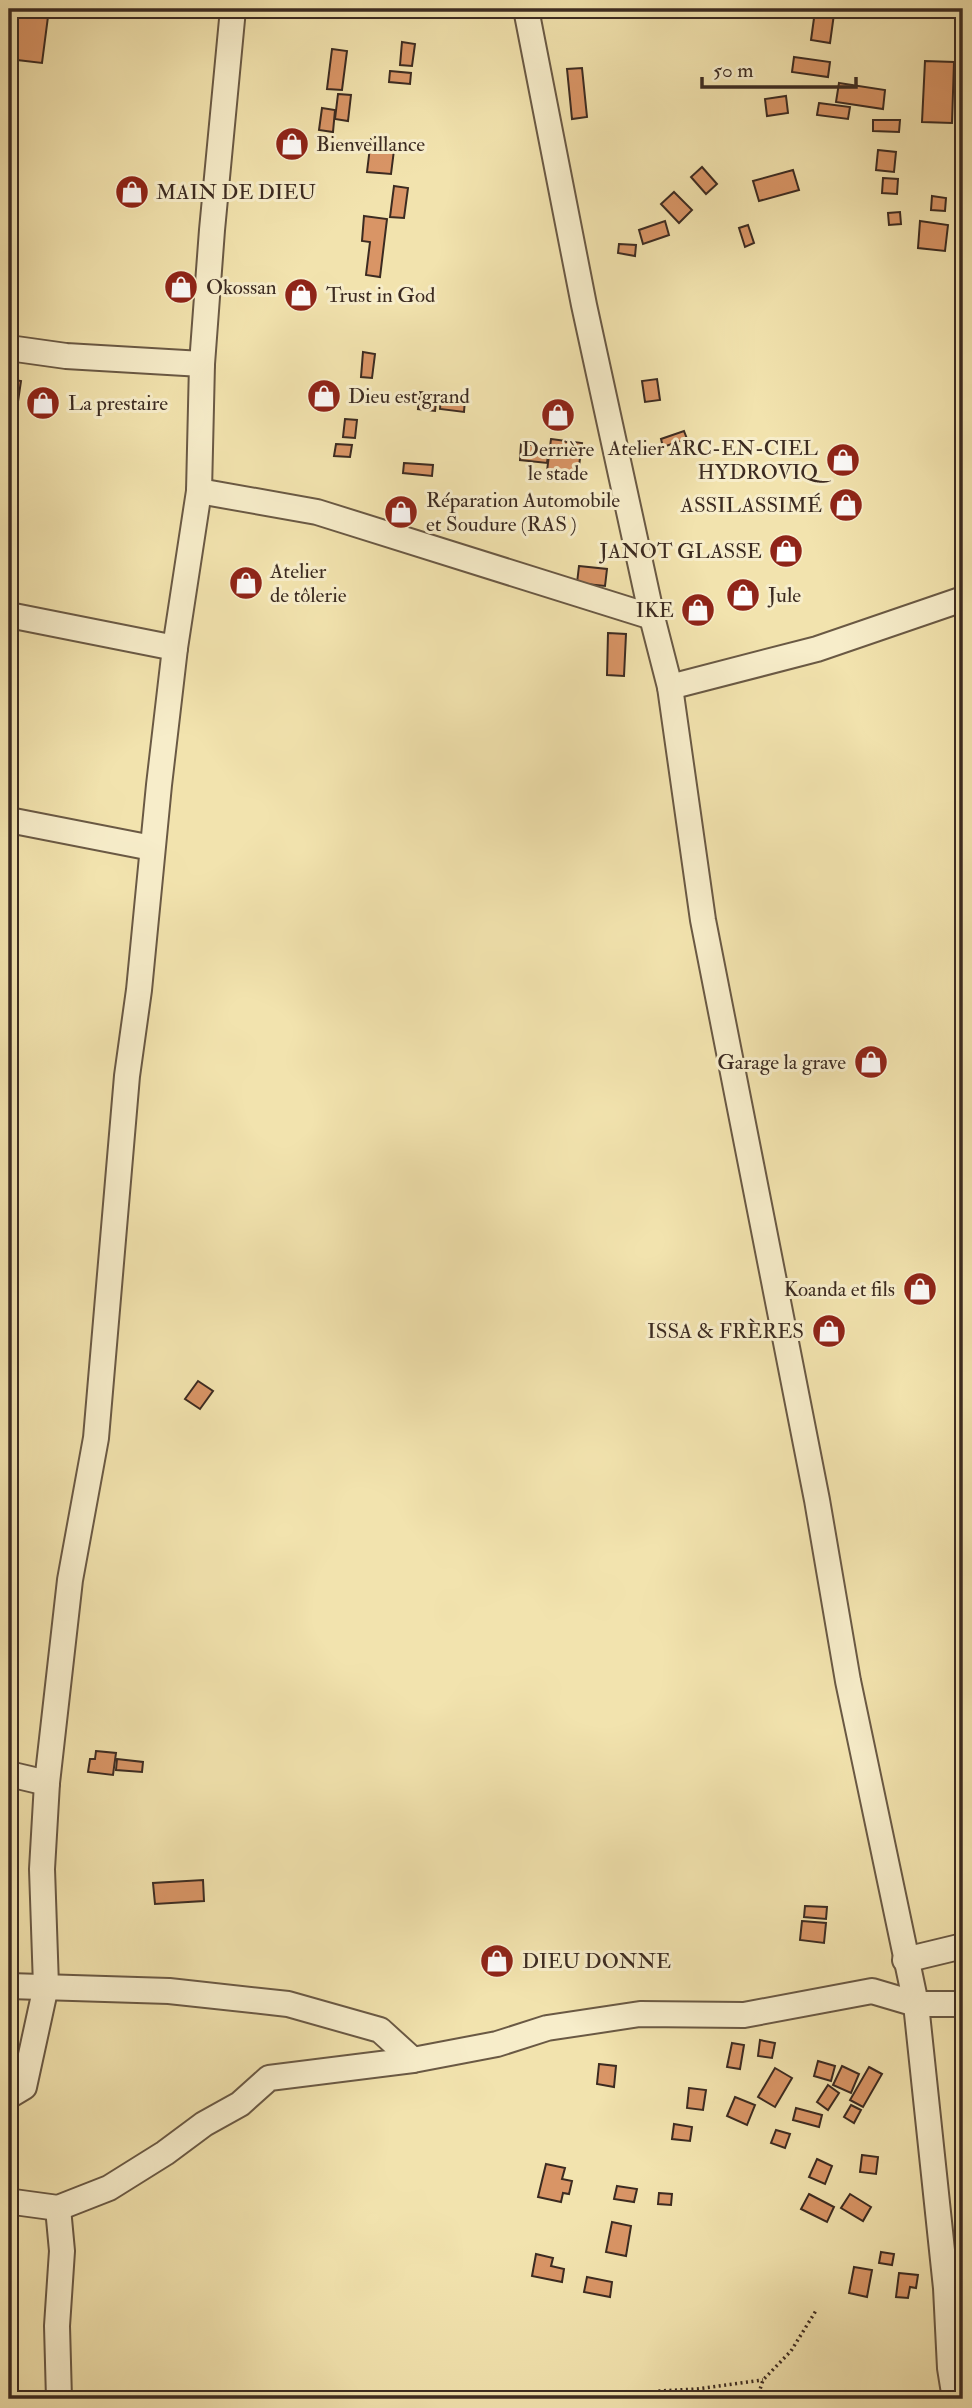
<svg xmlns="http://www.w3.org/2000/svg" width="972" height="2408" font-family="'IM FELL Double Pica',serif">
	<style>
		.building { fill: #d99566; stroke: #3c2b21; stroke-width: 2 }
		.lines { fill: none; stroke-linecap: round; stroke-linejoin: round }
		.minor-casing { stroke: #6a5944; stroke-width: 28 }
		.path { stroke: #3c2b21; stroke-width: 3.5; stroke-dasharray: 2 3.5; stroke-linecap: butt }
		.minor { stroke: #f7edca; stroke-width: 24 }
		.labels { text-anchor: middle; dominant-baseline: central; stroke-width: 6; stroke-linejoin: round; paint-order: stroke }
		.poi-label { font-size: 21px; fill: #3c2b21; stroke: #f7edca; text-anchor: start }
	</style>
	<rect width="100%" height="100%" fill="#f2e3ae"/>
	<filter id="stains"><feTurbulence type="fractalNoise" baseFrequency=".00286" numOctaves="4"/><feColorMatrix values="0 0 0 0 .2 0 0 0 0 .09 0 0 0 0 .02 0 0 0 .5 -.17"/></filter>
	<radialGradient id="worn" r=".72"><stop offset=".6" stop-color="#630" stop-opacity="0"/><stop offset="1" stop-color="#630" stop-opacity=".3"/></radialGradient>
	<!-- building -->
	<g class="building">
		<path d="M9 9H49L42 63 9 59Z"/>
		<path d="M815 11 834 14 830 43 811 40Z"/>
		<path d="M402 42 415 44 412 66 400 65Z"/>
		<path d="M332 49 347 51 342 90 327 89Z"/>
		<path d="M794 57 830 62 828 77 792 72Z"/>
		<path d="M925 61 954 62 952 123 922 122Z"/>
		<path d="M582 68 587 117 572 119 567 69Z"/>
		<path d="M390 71 411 73 410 84 389 82Z"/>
		<path d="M839 83 885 90 883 109 836 102Z"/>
		<path d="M338 94 351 95 348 121 335 119Z"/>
		<path d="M786 96 788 113 767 116 765 99Z"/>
		<path d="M819 103 850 107 848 119 817 115Z"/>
		<path d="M322 108 335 110 333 132 319 130Z"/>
		<path d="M873 120H900L899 132 873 131Z"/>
		<path d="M371 139 395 142 391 174 367 172Z"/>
		<path d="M878 150 896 152 894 172 876 170Z"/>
		<path d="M702 167 717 184 706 194 691 177Z"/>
		<path d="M793 170 799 190 759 201 753 181Z"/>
		<path d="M883 178 898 179 897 194 882 193Z"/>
		<path d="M394 186 408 188 404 218 390 217Z"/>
		<path d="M674 192 692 210 679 223 661 204Z"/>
		<path d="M932 196 946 198 945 211 931 210Z"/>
		<path d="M900 212 901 224 889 225 888 213Z"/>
		<path d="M364 216 387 219 380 277 366 275 370 242 362 241Z"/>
		<path d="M665 221 669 235 643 244 639 230Z"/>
		<path d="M920 221 948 225 945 251 918 248Z"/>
		<path d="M748 225 754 243 745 247 739 228Z"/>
		<path d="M619 244 636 245 635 256 618 253Z"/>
		<path d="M363 352 375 354 372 378 361 377Z"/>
		<path d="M9 379 21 381 16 415 9 414Z"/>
		<path d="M657 379 660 400 645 402 642 381Z"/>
		<path d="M420 392 437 394 435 411 418 409Z"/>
		<path d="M441 396 465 399 464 412 440 409Z"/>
		<path d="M345 419 357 420 355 438 343 437Z"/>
		<path d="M684 431 687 439 663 447 661 439Z"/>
		<path d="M551 439 582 443 578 474 547 471Z"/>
		<path d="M336 444 352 445 350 457 334 456Z"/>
		<path d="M521 444 549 447 547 463 520 460Z"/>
		<path d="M404 463 433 465 432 476 403 473Z"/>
		<path d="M579 566 607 569 605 586 577 583Z"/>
		<path d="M608 633 626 634 624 676 607 675Z"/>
		<path d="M198 1381 213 1391 200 1409 185 1399Z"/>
		<path d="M96 1751 116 1753 113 1775 88 1772 90 1759H95Z"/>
		<path d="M117 1759 143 1762 142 1772 116 1770Z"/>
		<path d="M203 1880 204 1901 155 1904 153 1883Z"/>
		<path d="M805 1906 827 1907 826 1919 804 1917Z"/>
		<path d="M802 1921 826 1923 824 1943 800 1940Z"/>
		<path d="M760 2040 775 2043 772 2058 758 2056Z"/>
		<path d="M732 2043 744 2045 740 2069 727 2067Z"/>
		<path d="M818 2061 835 2066 831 2081 814 2076Z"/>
		<path d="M599 2064 616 2066 614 2087 597 2084Z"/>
		<path d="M842 2066 859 2074 851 2093 833 2085Z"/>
		<path d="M869 2067 882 2074 863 2107 850 2100Z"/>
		<path d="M775 2068 792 2078 775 2107 758 2097Z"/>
		<path d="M828 2085 839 2093 828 2110 817 2102Z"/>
		<path d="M689 2088 706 2090 703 2110 687 2108Z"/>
		<path d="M735 2097 755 2105 747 2125 727 2116Z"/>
		<path d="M851 2105 861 2110 854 2123 844 2117Z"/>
		<path d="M796 2108 822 2115 819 2127 793 2120Z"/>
		<path d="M674 2124 692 2127 690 2141 672 2139Z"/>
		<path d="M776 2130 790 2134 785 2148 771 2143Z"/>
		<path d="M862 2155 878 2157 876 2174 860 2172Z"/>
		<path d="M817 2159 832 2166 825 2184 809 2177Z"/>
		<path d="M546 2164 565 2168 562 2179 572 2181 569 2194 563 2193 561 2202 538 2197Z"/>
		<path d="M617 2186 637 2189 634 2202 614 2199Z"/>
		<path d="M659 2193 672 2194 671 2205 658 2204Z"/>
		<path d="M809 2194 834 2207 827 2222 801 2209Z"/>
		<path d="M850 2194 871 2207 863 2221 841 2208Z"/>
		<path d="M612 2222 631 2226 626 2256 606 2252Z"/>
		<path d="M881 2252 894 2254 892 2265 879 2263Z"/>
		<path d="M536 2254 553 2258 551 2266 564 2269 562 2282 532 2276Z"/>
		<path d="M854 2267 872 2270 867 2297 849 2293Z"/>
		<path d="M899 2273 918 2275 916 2288 910 2287 908 2298 896 2297Z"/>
		<path d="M587 2277 612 2282 610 2297 584 2292Z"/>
	</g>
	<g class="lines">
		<!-- minor casing -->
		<g class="minor-casing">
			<g id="minor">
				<path d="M526 9 584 305 652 617 670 687 703 920 817 1500 848 1681 916 2004 946 2288 950 2368 955 2399"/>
				<path d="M9 348 66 356 202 364"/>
				<path d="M199 491 317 512 652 617"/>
				<path d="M9 615 175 648"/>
				<path d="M670 687 817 649 963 599"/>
				<path d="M9 820 152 848"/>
				<path d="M9 1774 47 1783"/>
				<path d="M905 1960 963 1946"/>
				<path d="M9 1986 169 1991 288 2004 380 2030 413 2060"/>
				<path d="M9 2096 24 2087 46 1986 42 1869 47 1783 70 1580 96 1438 127 1076 139 990 159 785 175 648 199 491 202 364 212 230 233 9"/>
				<path d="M9 2199 14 2202 58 2208 109 2188 165 2153 204 2124 240 2104 269 2078 413 2060 497 2044 547 2028 640 2014 744 2015 872 1991 916 2004H957L963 2002"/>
				<path d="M58 2208 62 2251 57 2326 59 2399"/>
			</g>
		</g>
		<!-- path -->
		<g class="path">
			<path d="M9 2130 14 2116"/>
			<path d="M525 2399 530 2394 579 2399"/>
			<path d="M638 2399 658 2391 697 2389 763 2380"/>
			<path d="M757 2399 763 2380 791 2351 817 2309"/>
		</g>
		<!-- minor -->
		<use href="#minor" class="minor"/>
	</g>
	<!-- icons -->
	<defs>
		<g id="shop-disc" transform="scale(1.75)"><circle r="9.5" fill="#8f2418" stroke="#f7edca"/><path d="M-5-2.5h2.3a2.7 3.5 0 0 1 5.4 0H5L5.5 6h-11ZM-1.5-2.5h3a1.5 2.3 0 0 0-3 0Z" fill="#fff"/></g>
	</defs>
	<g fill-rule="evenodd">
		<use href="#shop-disc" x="292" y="144"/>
		<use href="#shop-disc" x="132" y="192"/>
		<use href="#shop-disc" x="181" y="287"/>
		<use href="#shop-disc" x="301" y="295"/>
		<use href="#shop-disc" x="324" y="396"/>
		<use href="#shop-disc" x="43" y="403"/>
		<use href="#shop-disc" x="558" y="415"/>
		<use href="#shop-disc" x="843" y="460"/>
		<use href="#shop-disc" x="846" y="505"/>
		<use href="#shop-disc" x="401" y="512"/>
		<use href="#shop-disc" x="786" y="551"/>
		<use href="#shop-disc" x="246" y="583"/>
		<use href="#shop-disc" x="743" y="595"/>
		<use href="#shop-disc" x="698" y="610"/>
		<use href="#shop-disc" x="871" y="1062"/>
		<use href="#shop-disc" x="920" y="1289"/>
		<use href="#shop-disc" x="829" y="1331"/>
		<use href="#shop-disc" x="497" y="1961"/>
	</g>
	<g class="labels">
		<!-- poi labels -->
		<g class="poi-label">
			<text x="316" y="144">Bienveillance</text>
			<text x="156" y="192">MAIN DE DIEU</text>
			<text x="206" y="287">Okossan</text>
			<text x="326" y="295">Trust in God</text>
			<text x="348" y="396">Dieu est grand</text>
			<text x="68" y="403">La prestaire</text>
			<text x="818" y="448" text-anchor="end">Atelier ARC-EN-CIEL<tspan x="818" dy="24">HYDROVIQ</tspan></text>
			<text x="558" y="449" text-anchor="middle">Derrière<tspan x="558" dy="24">le stade</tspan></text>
			<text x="426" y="500">Réparation Automobile<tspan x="426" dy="24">et Soudure (RAS )</tspan></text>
			<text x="822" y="505" text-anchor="end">ASSILASSIMÉ</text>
			<text x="762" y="551" text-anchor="end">JANOT GLASSE</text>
			<text x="270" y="571">Atelier<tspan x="270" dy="24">de tôlerie</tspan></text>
			<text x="768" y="595">Jule</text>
			<text x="674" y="610" text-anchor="end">IKE</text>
			<text x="846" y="1062" text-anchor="end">Garage la grave</text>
			<text x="895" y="1289" text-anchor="end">Koanda et fils</text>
			<text x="804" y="1331" text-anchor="end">ISSA &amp; FRÈRES</text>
			<text x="522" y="1961">DIEU DONNE</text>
		</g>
	</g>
	<!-- margin -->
	<rect width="972" height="2408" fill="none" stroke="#f2e3ae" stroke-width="35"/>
	<rect x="10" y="10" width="951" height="2387" fill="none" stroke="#3c2b21" stroke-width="3.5"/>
	<rect x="18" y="18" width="937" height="2373" fill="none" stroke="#3c2b21" stroke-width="2"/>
	<!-- scale -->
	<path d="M702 77v10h154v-10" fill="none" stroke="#3c2b21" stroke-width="3.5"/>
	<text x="713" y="77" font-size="21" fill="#3c2b21" stroke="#f7edca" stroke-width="5" paint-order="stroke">50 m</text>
	<rect width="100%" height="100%" filter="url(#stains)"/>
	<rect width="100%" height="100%" fill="url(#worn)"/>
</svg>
